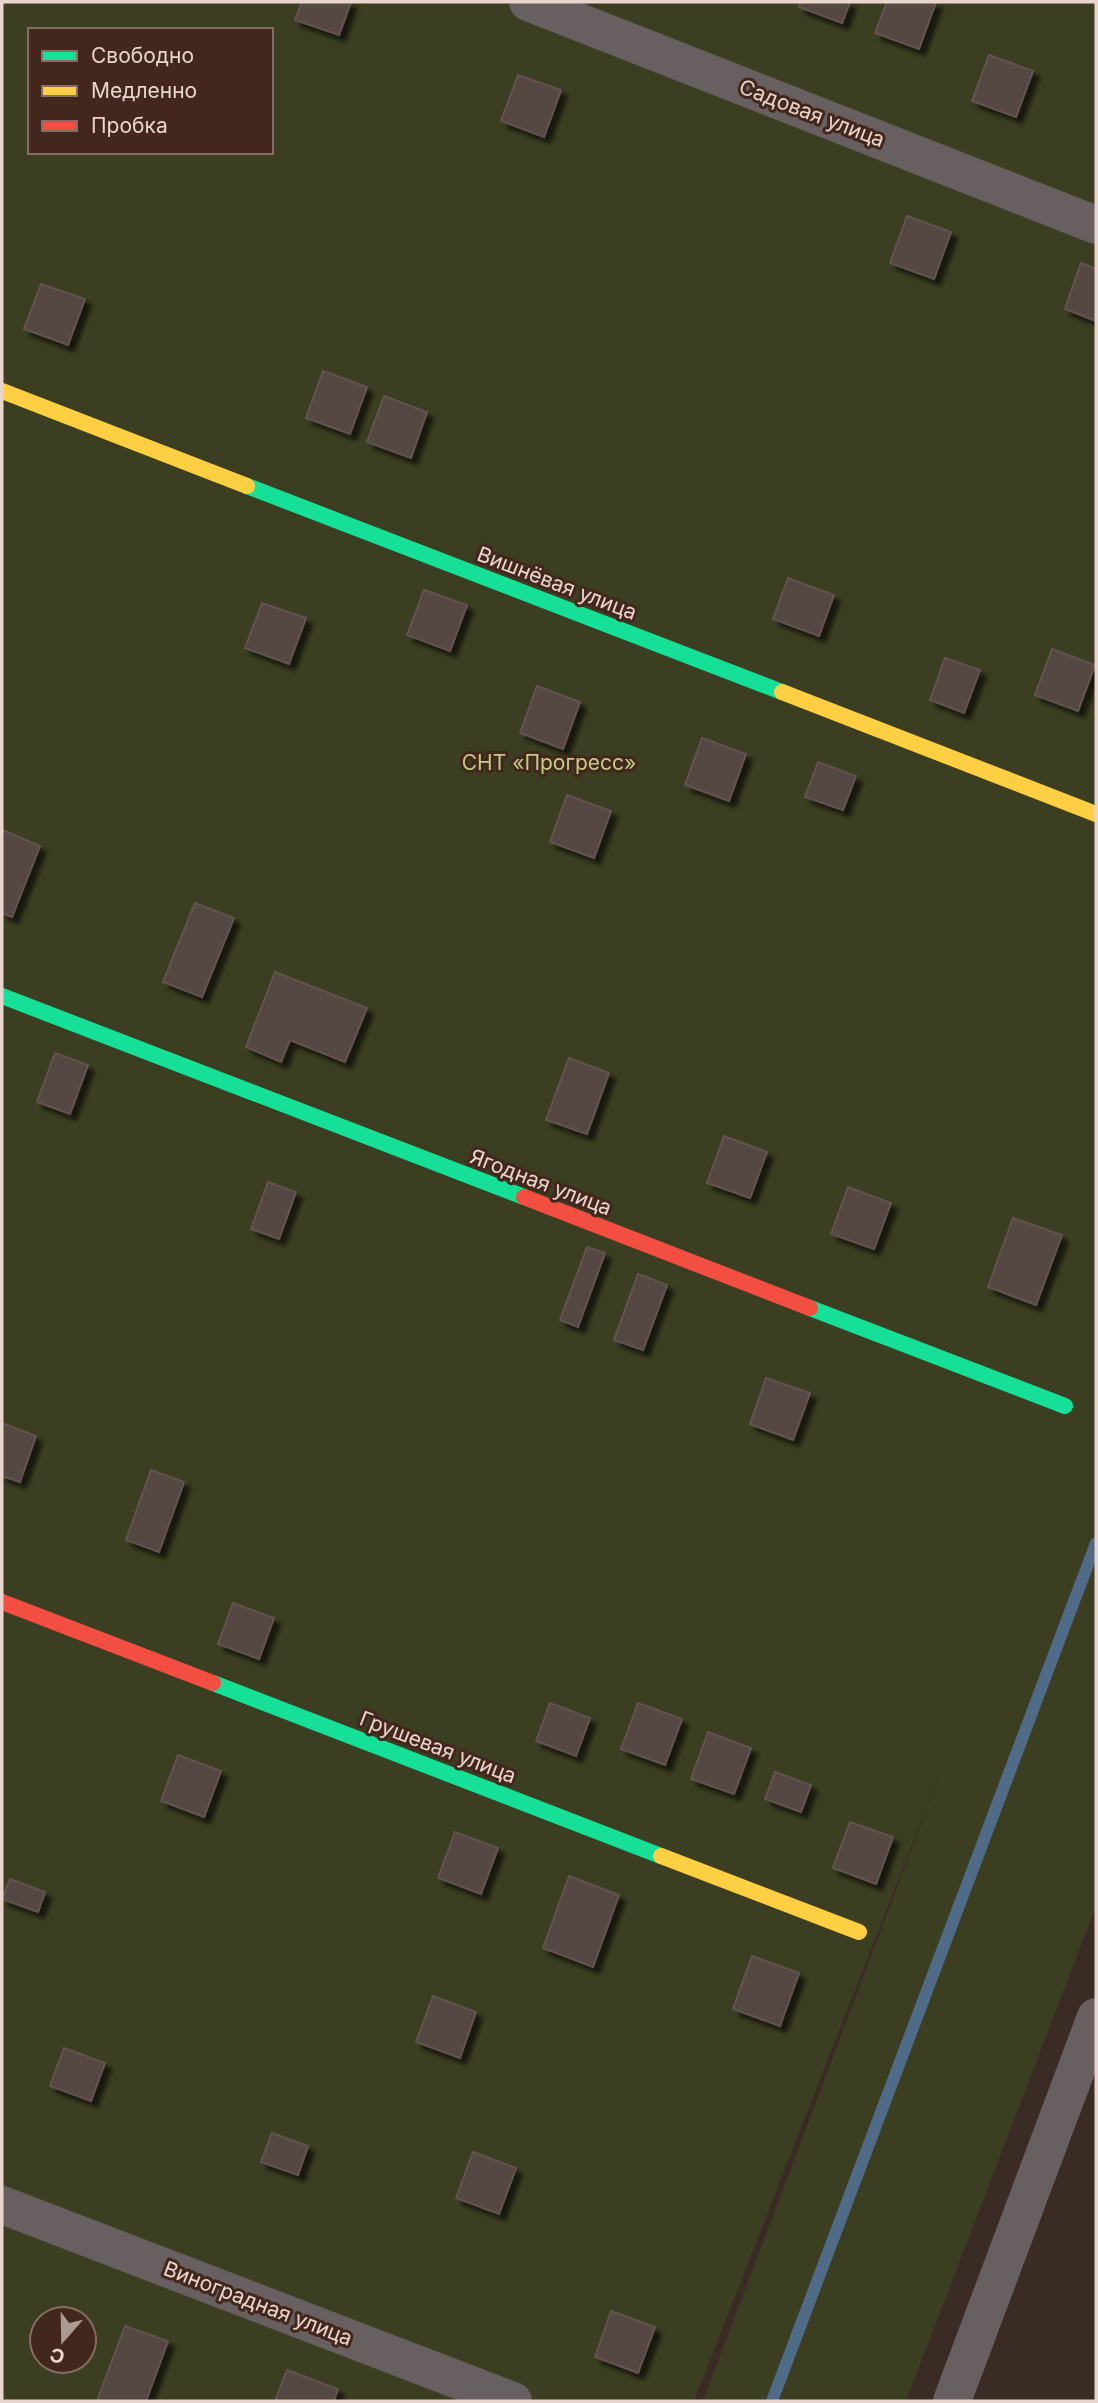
<svg xmlns="http://www.w3.org/2000/svg" width="1098" height="2403" font-family="Inter,sans-serif">
	<style>
		.green { fill: #3b3e20; fill-rule: evenodd }
		.lines { fill: none; stroke-linecap: round; stroke-linejoin: round }
		.stream { stroke: #506b87; stroke-width: 12 }
		.building { fill: #544642; stroke: #625451; stroke-width: 2; filter: url(#shadow) }
		.street { stroke: #685f60; stroke-width: 38 }
		.fast { stroke: #16e098; stroke-width: 16 }
		.slow { stroke: #ffcf43; stroke-width: 16 }
		.jam { stroke: #f24e42; stroke-width: 16 }
		.labels { text-anchor: middle; dominant-baseline: central; stroke-width: 6; stroke-linejoin: round; paint-order: stroke }
		.street-label { font-size: 21px; fill: #e8d5cd; stroke: #44271c }
		.park-label { font-size: 21px; fill: #bfcd87; stroke: #44271c }
	</style>
	<defs>
		<filter id="shadow"><feDropShadow dx="6" dy="6" stdDeviation="2" flood-color="#0009"/></filter>
	</defs>
	<rect width="100%" height="100%" fill="#3b2b25"/>
	<!-- green -->
	<path class="green" d="M2 2H1096V1906L906 2401H703L941 1771 694 2401H2ZM30 30H271V152H30ZM42 2319H84V2361H42Z"/>
	<g class="lines">
		<!-- stream -->
		<path class="stream" d="M772 2401 1096 1543"/>
	</g>
	<!-- building -->
	<g class="building">
		<path d="M302 2H351L339 35 295 20Z"/>
		<path d="M801 2H850L842 23 799 7Z"/>
		<path d="M887 2H936L919 49 875 33Z"/>
		<path d="M989 55 1033 71 1016 117 972 101Z"/>
		<path d="M518 75 561 90 544 137 501 121Z"/>
		<path d="M907 216 951 232 934 279 890 263Z"/>
		<path d="M1081 263 1096 269V321L1065 309Z"/>
		<path d="M41 284 85 299 68 345 24 329Z"/>
		<path d="M323 371 367 387 350 434 306 418Z"/>
		<path d="M384 396 427 412 411 458 367 442Z"/>
		<path d="M788 578 834 595 819 636 773 619Z"/>
		<path d="M424 590 467 605 450 651 407 635Z"/>
		<path d="M262 603 306 618 289 664 245 648Z"/>
		<path d="M1052 649 1095 665 1078 711 1035 695Z"/>
		<path d="M945 658 980 670 964 713 930 700Z"/>
		<path d="M537 686 580 702 563 749 520 733Z"/>
		<path d="M702 738 746 754 729 801 685 785Z"/>
		<path d="M818 762 856 776 843 810 805 797Z"/>
		<path d="M567 795 611 811 594 858 550 842Z"/>
		<path d="M2 830 40 846 12 917 2 913Z"/>
		<path d="M195 903 234 918 202 997 163 982Z"/>
		<path d="M275 972 367 1008 345 1062 290 1040 281 1062 246 1047Z"/>
		<path d="M55 1053 88 1065 70 1114 37 1102Z"/>
		<path d="M569 1058 609 1073 587 1134 546 1120Z"/>
		<path d="M724 1136 767 1152 750 1198 707 1183Z"/>
		<path d="M268 1182 296 1192 279 1239 251 1229Z"/>
		<path d="M848 1187 891 1203 874 1249 831 1234Z"/>
		<path d="M1013 1218 1062 1235 1036 1305 988 1287Z"/>
		<path d="M587 1247 605 1253 578 1327 560 1320Z"/>
		<path d="M638 1274 667 1285 643 1350 614 1340Z"/>
		<path d="M766 1378 810 1393 793 1440 750 1424Z"/>
		<path d="M2 1423 36 1436 20 1482 2 1476Z"/>
		<path d="M151 1470 184 1482 159 1552 126 1540Z"/>
		<path d="M233 1603 274 1618 259 1659 218 1644Z"/>
		<path d="M550 1703 590 1718 576 1756 536 1741Z"/>
		<path d="M638 1703 682 1719 665 1765 621 1749Z"/>
		<path d="M708 1732 751 1748 734 1794 691 1779Z"/>
		<path d="M178 1755 221 1771 204 1817 161 1801Z"/>
		<path d="M775 1772 811 1785 801 1812 765 1799Z"/>
		<path d="M850 1822 893 1837 876 1884 833 1868Z"/>
		<path d="M455 1832 498 1848 481 1894 438 1878Z"/>
		<path d="M569 1876 619 1895 593 1967 543 1948Z"/>
		<path d="M10 1879 45 1892 38 1912 2 1899Z"/>
		<path d="M752 1956 799 1973 780 2026 733 2009Z"/>
		<path d="M433 1996 476 2012 460 2058 416 2042Z"/>
		<path d="M64 2048 105 2063 91 2101 50 2086Z"/>
		<path d="M272 2133 308 2146 298 2175 261 2162Z"/>
		<path d="M473 2152 516 2168 499 2214 456 2198Z"/>
		<path d="M611 2311 655 2327 638 2373 595 2357Z"/>
		<path d="M125 2326 168 2341 146 2401H97Z"/>
		<path d="M287 2370 338 2389 334 2401H275Z"/>
	</g>
	<g class="lines">
		<!-- street -->
		<g class="street">
			<path d="M528 2 1096 225"/>
			<path d="M2 2205 513 2401"/>
			<path d="M952 2401 1096 2017"/>
		</g>
		<!-- fast -->
		<g class="fast">
			<path d="M247 486 782 692"/>
			<path d="M2 996 524 1197"/>
			<path d="M810 1308 1065 1406"/>
			<path d="M213 1683 661 1856"/>
		</g>
		<!-- slow -->
		<g class="slow">
			<path d="M2 391 247 486"/>
			<path d="M782 692 1096 814"/>
			<path d="M661 1856 859 1932"/>
		</g>
		<!-- jam -->
		<g class="jam">
			<path d="M524 1197 810 1308"/>
			<path d="M2 1602 213 1683"/>
		</g>
	</g>
	<g class="labels">
		<!-- street labels -->
		<g class="street-label">
			<text transform="translate(812 113) rotate(21)">Садовая улица</text>
			<text transform="translate(557 583) rotate(21)">Вишнёвая улица</text>
			<text transform="translate(541 1182) rotate(21)">Ягодная улица</text>
			<text transform="translate(438 1747) rotate(21)">Грушевая улица</text>
			<text transform="translate(258 2303) rotate(21)">Виноградная улица</text>
		</g>
		<!-- park labels -->
		<g class="park-label">
			<text x="549" y="762">СНТ «Прогресс»</text>
		</g>
	</g>
	<!-- border -->
	<rect width="1098" height="2403" fill="none" stroke="#e8d5cd" stroke-width="7"/>
	<!-- legend -->
	<rect x="28" y="28" width="245" height="126" fill="#44271c" stroke="#866d63" stroke-width="2"/>
	<rect x="42" y="51" width="35" height="10" fill="#16e098" stroke="#866d63" stroke-width="2"/>
	<text x="91" y="63" font-size="21" fill="#e8d5cd">Свободно</text>
	<rect x="42" y="86" width="35" height="10" fill="#ffcf43" stroke="#866d63" stroke-width="2"/>
	<text x="91" y="98" font-size="21" fill="#e8d5cd">Медленно</text>
	<rect x="42" y="121" width="35" height="10" fill="#f24e42" stroke="#866d63" stroke-width="2"/>
	<text x="91" y="133" font-size="21" fill="#e8d5cd">Пробка</text>
	<!-- north arrow -->
	<g transform="translate(63 2340) rotate(200)"><circle r="33" fill="#44271c" stroke="#866d63" stroke-width="2"/>
	<path d="M0-5L12 26L0 18L-12 26Z" fill="#ab9a92"/>
	<text y="-10" font-size="19" font-weight="bold" text-anchor="middle" fill="#e8d5cd">С</text>
	</g>
</svg>
